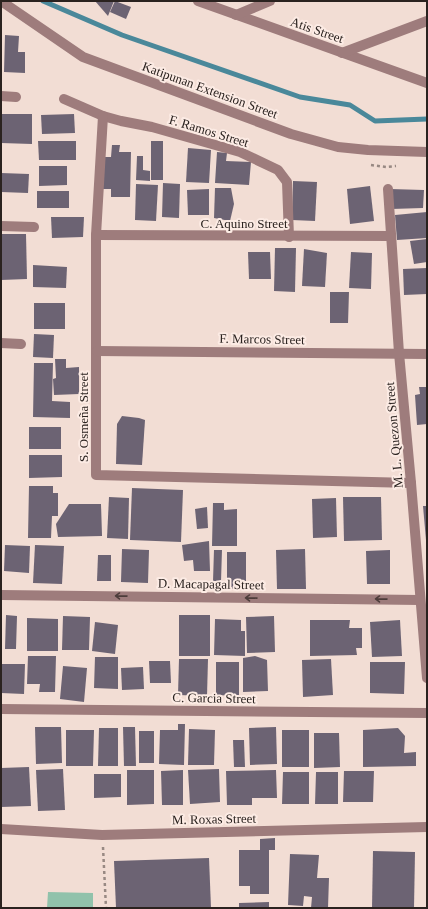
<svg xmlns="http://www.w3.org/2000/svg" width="428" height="909" font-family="'Times New Roman',serif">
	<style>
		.green { fill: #91c2ab }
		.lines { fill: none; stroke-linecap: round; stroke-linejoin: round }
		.stream { stroke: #4a889a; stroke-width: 5 }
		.building { fill: #6c6373 }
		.path { stroke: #988983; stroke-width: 2.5; stroke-dasharray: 3 3; stroke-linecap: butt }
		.minor { stroke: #9e7c7c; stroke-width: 10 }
		.oneway { stroke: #4d3d3b }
		.labels { text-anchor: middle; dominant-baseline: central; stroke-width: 4; stroke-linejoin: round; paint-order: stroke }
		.street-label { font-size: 13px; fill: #2a221f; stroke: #fcebe4 }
	</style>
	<rect width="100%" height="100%" fill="#f2ddd4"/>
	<!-- green -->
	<path class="green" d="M48 892 93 893V908H47Z"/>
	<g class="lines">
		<!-- stream -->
		<path class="stream" d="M43 1 122 35 300 97 350 105 375 121 427 119"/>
	</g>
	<!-- building -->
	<g class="building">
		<path d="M95 1H114L108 16Z"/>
		<path d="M115 1 131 7 126 19 110 12Z"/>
		<path d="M5 35 19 36 18 52H25V73L4 72Z"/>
		<path d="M1 114H32V144L1 143Z"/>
		<path d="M74 114 75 133 42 134 41 115Z"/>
		<path d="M38 141H76V160H39Z"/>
		<rect x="151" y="141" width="12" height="39"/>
		<path d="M112 145H120L119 152H131L130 197H111V189H102L103 157H111Z"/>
		<path d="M188 148 211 150 209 183 186 182Z"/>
		<path d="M217 152 227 153 226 161 251 162 249 185 215 183Z"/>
		<path d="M137 156H143V170L150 171V181L136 180Z"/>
		<path d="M39 166H67V185L39 186Z"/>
		<path d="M1 173 29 174 28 193 1 192Z"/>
		<path d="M293 181 317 182 315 221 292 220Z"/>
		<path d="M163 183 180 184 179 218 162 217Z"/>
		<path d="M136 184 158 185 156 221 135 220Z"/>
		<path d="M370 186 374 221 350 224 347 189Z"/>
		<path d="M215 188H231L234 204 230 221 214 218Z"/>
		<path d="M209 189V215H188L187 190Z"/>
		<path d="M390 189 424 190 423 208 391 209Z"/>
		<rect x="37" y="191" width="32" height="17"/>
		<path d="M427 212V238L397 240 395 215Z"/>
		<path d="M51 217H84L83 237 52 238Z"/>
		<path d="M1 234H26L27 279 1 280Z"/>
		<path d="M427 239V262L414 264 410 241Z"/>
		<path d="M275 248H296L295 292 274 291Z"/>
		<path d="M304 249 327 253 325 287 302 286Z"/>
		<path d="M248 252H270L271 279H249Z"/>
		<path d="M351 252 372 253 371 289 349 288Z"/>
		<path d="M33 265 67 267 66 288 33 287Z"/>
		<path d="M427 268V294L404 295 403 269Z"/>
		<path d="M330 292H349L348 323H330Z"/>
		<rect x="34" y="303" width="31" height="26"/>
		<path d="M34 334 54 335 53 358 33 357Z"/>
		<path d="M55 359H66V368L79 367V394L54 395 53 379 56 378Z"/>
		<path d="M34 363H53L52 401 70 402V418L33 417Z"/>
		<path d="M419 387H427V424L417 425 415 395 420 394Z"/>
		<path d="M122 416 139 418 145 420 142 465 116 464 117 424Z"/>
		<rect x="29" y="427" width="32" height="22"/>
		<path d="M29 455H62V477L29 478Z"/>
		<path d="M29 486H53V493H58V516H52L51 538H28Z"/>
		<path d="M132 488 183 490 181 542 130 540Z"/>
		<path d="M109 497 129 498 128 539 107 538Z"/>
		<path d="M343 497H381L382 540 344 541Z"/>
		<path d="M336 498 337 537 313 538 312 499Z"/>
		<path d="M213 503H224V510L237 509V546H212Z"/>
		<path d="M69 504H101L102 536 58 537 56 524Z"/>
		<path d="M423 506H427V540H426Z"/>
		<path d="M207 507 208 528 197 529 195 509Z"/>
		<path d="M209 541 210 571H194L193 560 184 561 182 545Z"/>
		<path d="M5 545 30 546 29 573 4 571Z"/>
		<path d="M35 545 64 546 62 584 33 583Z"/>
		<path d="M122 549 149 550 148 583 121 582Z"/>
		<path d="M305 549 306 589H277L276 550Z"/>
		<path d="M214 550H222L221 581H213Z"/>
		<path d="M390 550V584H367L366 551Z"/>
		<rect x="227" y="552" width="19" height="37"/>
		<path d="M98 555H111V581H97Z"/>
		<path d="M6 615 17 616 16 649H5Z"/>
		<rect x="179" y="615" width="31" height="41"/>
		<path d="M63 616 90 617 89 650H62Z"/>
		<path d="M274 616 275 652 247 653 246 617Z"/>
		<path d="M27 618 58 619V651H27Z"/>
		<path d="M215 619 241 620V631H245V656L214 655Z"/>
		<path d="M310 620H350L349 628H362V648H356L357 655 310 656Z"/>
		<path d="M400 620 402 656 372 657 370 622Z"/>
		<path d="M95 622 118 625 115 654 92 651Z"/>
		<path d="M28 656H56L55 692H39L40 684H27Z"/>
		<path d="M255 656 267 660 268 691 243 692V658Z"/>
		<path d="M95 657H118V689L94 688Z"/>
		<path d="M179 659H208L207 696 178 695Z"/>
		<path d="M331 659 333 695 303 697 302 660Z"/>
		<path d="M149 661H170L171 683H150Z"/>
		<path d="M216 662H239V696L216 695Z"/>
		<path d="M370 662H405L404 694 370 693Z"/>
		<path d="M1 664H25L24 694 1 693Z"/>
		<path d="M63 666 87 668 84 702 60 699Z"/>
		<path d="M143 667 144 689 122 690 121 668Z"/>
		<path d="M178 724H185L184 765 159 764 160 730H178Z"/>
		<path d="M35 727H61L62 763 36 764Z"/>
		<path d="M123 727H135L136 766H124Z"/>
		<path d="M276 727 277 764 250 765 249 728Z"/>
		<path d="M99 728H118V766H98Z"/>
		<path d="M398 728 405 736 404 753 416 752V766L363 767V730Z"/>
		<path d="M189 729 215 730 214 765H188Z"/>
		<path d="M66 730H94L93 766H66Z"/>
		<rect x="282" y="730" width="27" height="37"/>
		<rect x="139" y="731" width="15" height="32"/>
		<path d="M314 733H339L340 767 314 768Z"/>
		<path d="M233 740H244L245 767H234Z"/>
		<path d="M29 767 31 806 1 807V768Z"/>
		<path d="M63 769 65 810 38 811 36 770Z"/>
		<path d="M219 769 220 802 190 804 188 770Z"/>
		<path d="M127 770H154V804L127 805Z"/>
		<path d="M183 770V805H162L161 771Z"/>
		<path d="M276 770 277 798H252V805H227L226 771Z"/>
		<path d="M344 771H374L373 802H343Z"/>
		<path d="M283 772H309V804H282Z"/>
		<path d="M316 772H338V804H315Z"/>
		<path d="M94 774H121V797L94 798Z"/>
		<path d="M275 838V850H269V894H250V886H239V850H260V839Z"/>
		<path d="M373 851 415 852 414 908H372Z"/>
		<path d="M290 854 319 855 317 878H329L328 908H311L312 897 304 896 303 906 288 905Z"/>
		<path d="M209 858 211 908H116L114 861Z"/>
		<path d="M269 902V908H239V903Z"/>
	</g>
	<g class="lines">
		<!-- path -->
		<g class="path">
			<path d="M371 165 386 167 396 166"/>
			<path d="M103 847 106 908"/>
		</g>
		<!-- minor -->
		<g class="minor">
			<path d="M1 1 83 57 291 134 338 147 368 150 427 152"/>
			<path d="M198 1 427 83"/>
			<path d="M236 15 270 1"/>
			<path d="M342 53 427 21"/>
			<path d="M1 96 16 97"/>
			<path d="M64 99 103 116 121 121 152 127 240 152 278 170 287 182 289 237"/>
			<path d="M103 116 96 235V475L411 483"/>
			<path d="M388 189 399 353 411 483 427 678"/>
			<path d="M1 226 34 227"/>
			<path d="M96 235 391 236"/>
			<path d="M1 343 21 344"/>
			<path d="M97 351 427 354"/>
			<path d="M1 595 420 600"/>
			<path d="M1 709 427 713"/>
			<path d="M1 829 102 835 427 827"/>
		</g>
	</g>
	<!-- one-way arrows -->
	<defs><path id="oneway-shaft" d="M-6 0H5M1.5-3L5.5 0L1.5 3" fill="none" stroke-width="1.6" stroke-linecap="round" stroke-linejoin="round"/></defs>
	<g class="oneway">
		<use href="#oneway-shaft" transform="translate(121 596) rotate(-179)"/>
		<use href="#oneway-shaft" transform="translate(251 598) rotate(-179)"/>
		<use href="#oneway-shaft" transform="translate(381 599) rotate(-179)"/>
	</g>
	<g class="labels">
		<!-- street labels -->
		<g class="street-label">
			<text transform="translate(317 30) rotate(19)">Atis Street</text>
			<text transform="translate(210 90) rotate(20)">Katipunan Extension Street</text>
			<text transform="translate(209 131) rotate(17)">F. Ramos Street</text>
			<text x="244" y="223">C. Aquino Street</text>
			<text transform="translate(262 339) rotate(1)">F. Marcos Street</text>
			<text transform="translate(83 417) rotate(-90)">S. Osmeña Street</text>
			<text transform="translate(394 435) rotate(-95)">M. L. Quezon Street</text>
			<text transform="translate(211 584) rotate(1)">D. Macapagal Street</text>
			<text transform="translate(214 698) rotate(1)">C. Garcia Street</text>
			<text transform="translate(214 819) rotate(-1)">M. Roxas Street</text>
		</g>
	</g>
	<!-- border -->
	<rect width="428" height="909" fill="none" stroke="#2a221f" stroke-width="4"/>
</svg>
